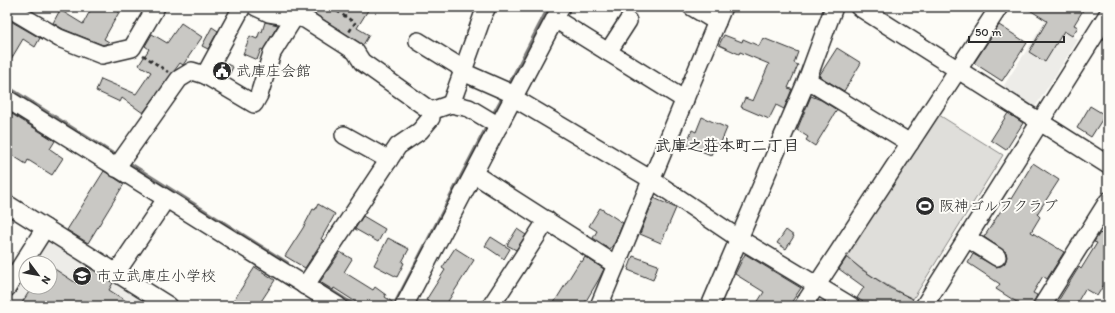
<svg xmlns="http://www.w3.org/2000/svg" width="1115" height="313" font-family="Itim,'Klee One',sans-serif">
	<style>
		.built { fill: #edece8 }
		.green { fill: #dfdeda; stroke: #858482 }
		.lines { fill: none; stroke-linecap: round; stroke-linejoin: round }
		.stream { stroke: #7e7d7b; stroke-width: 4 }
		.building { fill: #c9c8c4; stroke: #2b2b2b }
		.minor-casing { stroke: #2b2b2b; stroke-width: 20 }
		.path { stroke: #2b2b2b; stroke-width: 2.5; stroke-dasharray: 4 3; stroke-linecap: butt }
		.minor { stroke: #fdfcf7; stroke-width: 17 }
		.labels { text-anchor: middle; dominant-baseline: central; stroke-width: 4; stroke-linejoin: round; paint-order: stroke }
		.poi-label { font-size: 15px; fill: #2b2b2b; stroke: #fdfcf7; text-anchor: start }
		.neighbourhood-label { font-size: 16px; font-weight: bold; fill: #2b2b2b; stroke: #fdfcf7 }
	</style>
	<rect width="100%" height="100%" fill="#fdfcf7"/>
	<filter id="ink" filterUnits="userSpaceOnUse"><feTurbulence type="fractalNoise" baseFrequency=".025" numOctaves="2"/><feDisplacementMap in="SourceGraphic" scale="8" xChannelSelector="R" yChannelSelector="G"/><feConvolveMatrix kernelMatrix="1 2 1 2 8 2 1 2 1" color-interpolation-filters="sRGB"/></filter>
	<g filter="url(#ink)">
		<!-- built -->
		<g class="built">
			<path d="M1046 20 1078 40 1035 107 1003 87Z"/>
			<path d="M50 235 160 306H7V296L26 265V287H50V263H27Z"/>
		</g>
		<!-- green -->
		<path class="green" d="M939 115 1003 155 913 299C888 287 866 273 845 256Z"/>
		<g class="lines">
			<!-- stream -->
			<g class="stream">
				<path d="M7 87 116 156"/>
				<path d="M508 87 549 7"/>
				<path d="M492 117 504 95"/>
				<path d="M127 162 287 263"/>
				<path d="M316 281 355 306"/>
				<path d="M394 306 489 123"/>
			</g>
		</g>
		<!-- building -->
		<g class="building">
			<path d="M92 7H122L104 39 109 42 108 43 103 45 63 29 53 23 60 10 83 24Z"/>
			<path d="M299 7H370L357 28 369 35 363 45 310 11Z"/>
			<path d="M1025 7H1085L1074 25 1078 27 1072 36 1064 31 1045 62 1029 52 1047 21Z"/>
			<path d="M7 19 40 38 35 47 23 39 7 66Z"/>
			<path d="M265 22 278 25 263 50 261 49 257 60 243 54 250 36 257 39 260 31 262 32Z"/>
			<path d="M181 23 202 37 183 65 180 63 143 113 122 98 120 102 96 91 101 79 136 94 151 72 139 65 149 49 145 46 152 34 167 43Z"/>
			<path d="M999 25 1027 43 1002 81 974 63Z"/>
			<path d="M212 27 218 31 208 49 202 46Z"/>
			<path d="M724 35 742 42 743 39 759 46 763 38 798 52 794 63 798 65 788 88 792 89 784 109 776 105 769 119 741 107 745 98 753 101 769 64 740 52 739 54 719 45Z"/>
			<path d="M837 48 861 63 844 91 819 76Z"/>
			<path d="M223 62 233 67 228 77 218 71Z"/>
			<path d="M811 96 821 100 837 110 815 146 806 140 808 137 797 130Z"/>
			<path d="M1090 106 1105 115 1091 137 1077 128Z"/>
			<path d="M7 111 55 141 50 149 63 158 52 175 28 160 26 164 7 152Z"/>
			<path d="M1008 113 1023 123 1006 150 991 140Z"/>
			<path d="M702 117 727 128 719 147 715 146 711 155 686 145 692 130 696 132Z"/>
			<path d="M1033 163 1059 180 1037 214 1040 217 1031 232 1064 252 1047 279 1043 276 1033 293 1037 295 1032 306H1023L996 289 1000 284 968 263 973 254 996 267 1001 266 1005 263 1007 257 1006 252 984 237 1009 198 1011 199Z"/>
			<path d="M104 171 124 184 88 243 67 230Z"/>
			<path d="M654 198 676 208 661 243 640 234Z"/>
			<path d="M318 204 335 214 321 239 323 240 305 268 285 256 303 228 313 209 315 210Z"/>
			<path d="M600 208 623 223 615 242 610 249 593 238 597 231 589 226Z"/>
			<path d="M363 216 385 229 378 242 355 229Z"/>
			<path d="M1108 224V278L1097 296 1085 289 1075 306H1055L1079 267 1081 269 1097 243 1094 242 1100 233 1101 234Z"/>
			<path d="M517 229 526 235 516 250 507 245Z"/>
			<path d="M786 230 794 236 786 249 777 243Z"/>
			<path d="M491 237 510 249 504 259 485 246Z"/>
			<path d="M388 238 409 249 402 262 404 263 397 277 374 265Z"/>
			<path d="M455 248 474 260 445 306H435L426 300 445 270 442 268Z"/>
			<path d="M340 252 352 259 344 272 373 290 375 287 386 295 385 297 395 304 394 306H362L334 288 333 290 320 282Z"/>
			<path d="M745 254 801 288 789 306H755L764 292 735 274Z"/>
			<path d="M633 256 658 265 653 280 628 270Z"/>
			<path d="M585 257 604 269 599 279 583 306H552L580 261 582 262Z"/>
			<path d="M847 257 861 269 890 288 913 299 908 306H869L857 298 864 287 839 269Z"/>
			<path d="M50 266 76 283 87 266 113 283 109 290 134 306H20L32 287H50Z"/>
			<path d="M255 267 275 280 258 306H230Z"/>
		</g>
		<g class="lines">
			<!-- minor casing -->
			<g class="minor-casing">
				<g id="minor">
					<path d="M7 7 59 38 102 55 132 48 156 7"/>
					<path d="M256 7 269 13 305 19 355 51 362 62 431 111 451 104 469 108 499 126"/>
					<path d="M692 7 717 22"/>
					<path d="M859 7 1108 165"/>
					<path d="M555 19 685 100"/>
					<path d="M418 41 457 65 463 72 515 95"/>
					<path d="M608 52 628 21"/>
					<path d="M205 75 242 7"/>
					<path d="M807 80 910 143"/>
					<path d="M514 98 652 180 738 238 851 306"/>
					<path d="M7 99 338 306"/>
					<path d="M451 104 483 15 487 7"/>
					<path d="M344 135 389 160"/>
					<path d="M116 168 179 79 192 71 205 75 254 104 259 95 272 53 294 18"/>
					<path d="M474 174 616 265"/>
					<path d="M7 204 169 306"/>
					<path d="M967 238 997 257"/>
					<path d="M116 273 166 199"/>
					<path d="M305 286 398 146 420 131 431 118V111"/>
					<path d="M7 288 45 228"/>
					<path d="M404 306 561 7"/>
					<path d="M491 306 547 220"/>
					<path d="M599 306 723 7"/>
					<path d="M710 306 807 80 834 7"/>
					<path d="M803 306 999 7"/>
					<path d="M924 306 1108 14"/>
					<path d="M1042 306 1108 201"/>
				</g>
			</g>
			<!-- path -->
			<g class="path">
				<path d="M331 7 355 23 349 32"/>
				<path d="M143 55 168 72"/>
			</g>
			<!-- minor -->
			<use href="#minor" class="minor"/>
		</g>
	</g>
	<!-- icons -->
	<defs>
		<g id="civic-disc" transform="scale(1)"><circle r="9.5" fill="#2b2b2b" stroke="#fdfcf7"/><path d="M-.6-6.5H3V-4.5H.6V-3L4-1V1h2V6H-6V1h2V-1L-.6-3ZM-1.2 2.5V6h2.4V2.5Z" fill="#fff"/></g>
		<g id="stadium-disc" transform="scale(1)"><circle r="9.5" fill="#2b2b2b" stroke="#fdfcf7"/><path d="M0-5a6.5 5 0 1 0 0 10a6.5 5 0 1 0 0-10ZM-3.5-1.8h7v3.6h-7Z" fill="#fff"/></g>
		<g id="school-disc" transform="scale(1)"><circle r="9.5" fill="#2b2b2b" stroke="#fdfcf7"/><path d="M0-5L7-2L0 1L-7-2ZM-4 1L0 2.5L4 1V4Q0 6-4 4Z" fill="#fff"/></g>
	</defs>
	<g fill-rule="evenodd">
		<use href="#civic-disc" x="222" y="71"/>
		<use href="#stadium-disc" x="925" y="206"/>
		<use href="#school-disc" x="82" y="276"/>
	</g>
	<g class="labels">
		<!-- poi labels -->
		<g class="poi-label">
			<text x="236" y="71">武庫庄会館</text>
			<text x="939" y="206">阪神ゴルフクラブ</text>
			<text x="96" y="276">市立武庫庄小学校</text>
		</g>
		<!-- neighbourhood labels -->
		<g class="neighbourhood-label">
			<text x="727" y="145">武庫之荘本町二丁目</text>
		</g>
	</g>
	<!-- margin -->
	<rect width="1115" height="313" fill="none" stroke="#fdfcf7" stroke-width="24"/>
	<rect x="12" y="12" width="1091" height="289" fill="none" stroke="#2b2b2b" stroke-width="1.5" filter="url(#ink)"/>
	<!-- north arrow -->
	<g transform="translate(38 275) rotate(122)"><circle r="19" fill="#fdfcf7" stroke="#a9a8a5"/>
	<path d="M0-3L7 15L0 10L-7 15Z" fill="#2b2b2b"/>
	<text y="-6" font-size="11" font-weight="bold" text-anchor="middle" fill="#2b2b2b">N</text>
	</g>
	<!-- scale -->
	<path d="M969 36v6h95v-6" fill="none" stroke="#2b2b2b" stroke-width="2"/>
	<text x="975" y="36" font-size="12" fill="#2b2b2b" stroke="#fdfcf7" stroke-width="3" paint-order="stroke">50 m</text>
</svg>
